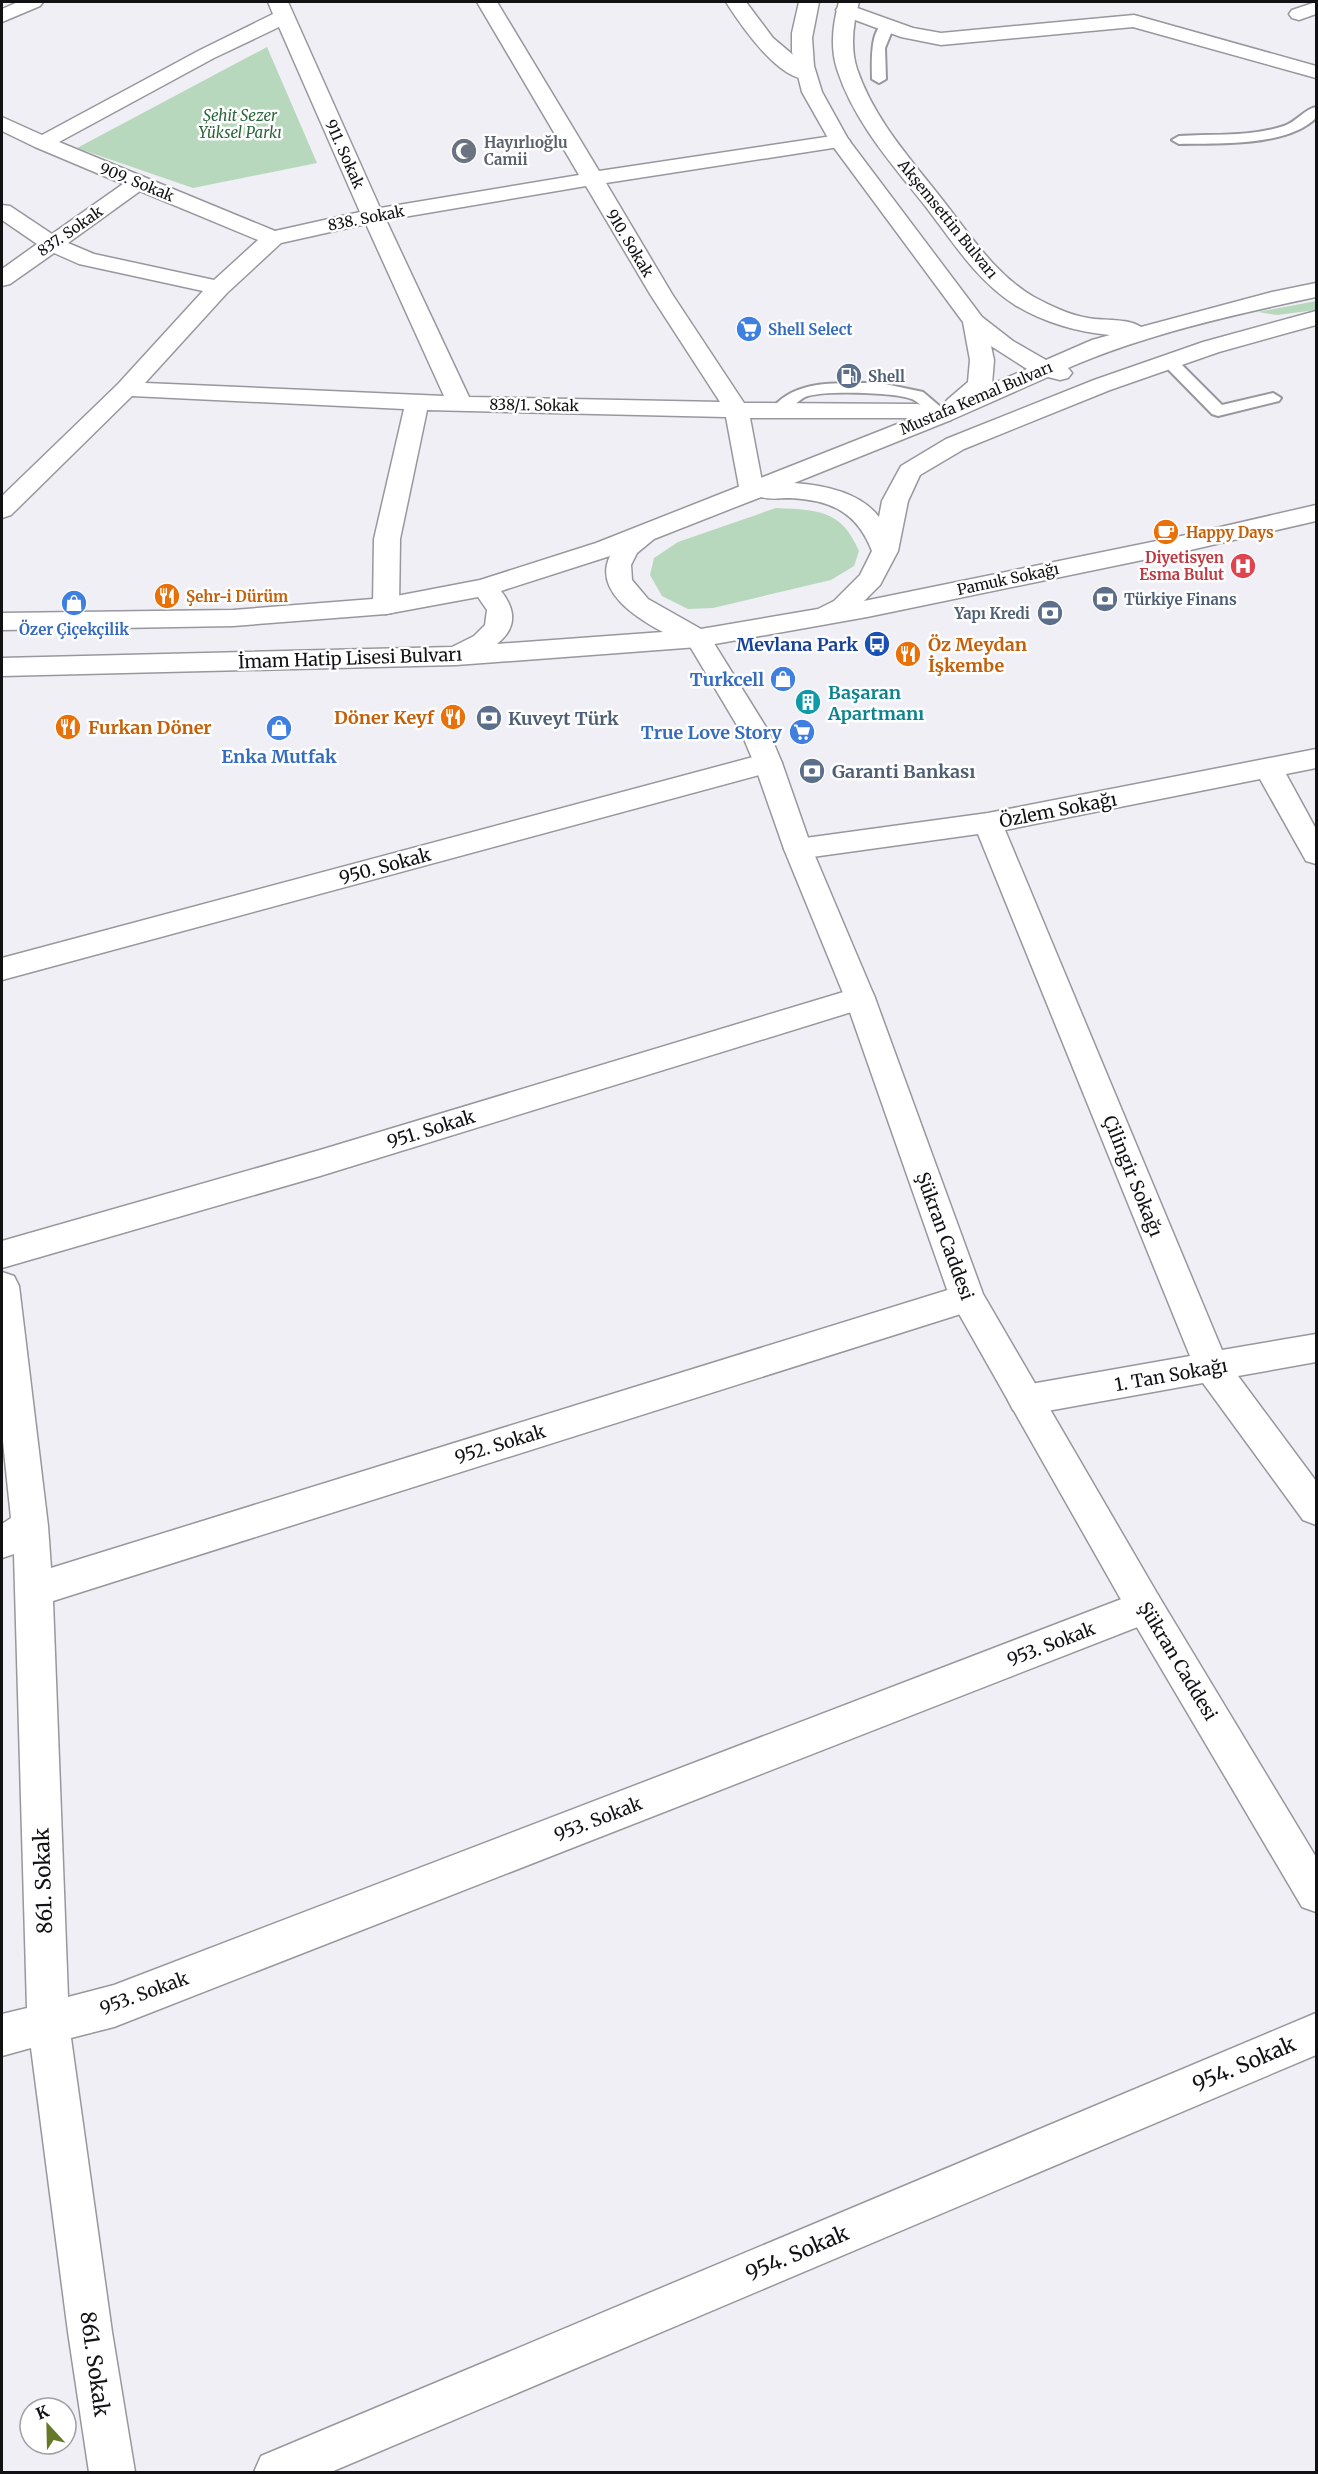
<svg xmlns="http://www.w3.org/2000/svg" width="1318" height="2474" font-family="Merriweather,serif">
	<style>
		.green { fill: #b7d8bc }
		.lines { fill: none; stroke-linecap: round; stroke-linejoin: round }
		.service-casing { stroke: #98979e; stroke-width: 4 }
		.minor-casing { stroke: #98979e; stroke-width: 3 }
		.tertiary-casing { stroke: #98979e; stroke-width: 3 }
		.primary-casing { stroke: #98979e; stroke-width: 3 }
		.service { fill: #fff; fill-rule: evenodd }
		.minor { fill: #fff; fill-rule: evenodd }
		.tertiary { fill: #fff; fill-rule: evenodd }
		.primary { fill: #fff; fill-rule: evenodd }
		.labels { text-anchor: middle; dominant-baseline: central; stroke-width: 5; stroke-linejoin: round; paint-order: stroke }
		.far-park-label { font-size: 15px; font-style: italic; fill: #296638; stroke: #fff }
		.far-worship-label { font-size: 15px; font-weight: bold; fill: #5b616d; stroke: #fff; text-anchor: start }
		.far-street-label { font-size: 15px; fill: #121114; stroke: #fff }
		.far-shop-label { font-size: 15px; font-weight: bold; fill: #366cbe; stroke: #fff; text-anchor: start }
		.far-service-label { font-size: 15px; font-weight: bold; fill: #4e5e75; stroke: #fff; text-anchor: start }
		.far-food-label { font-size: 15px; font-weight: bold; fill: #c56008; stroke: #fff; text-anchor: start }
		.far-health-label { font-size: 15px; font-weight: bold; fill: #be3a42; stroke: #fff; text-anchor: end }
		.transit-label { font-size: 18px; font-weight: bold; fill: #164399; stroke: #fff; text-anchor: end }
		.food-label { font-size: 18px; font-weight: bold; fill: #c56008; stroke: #fff; text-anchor: start }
		.street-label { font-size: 18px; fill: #121114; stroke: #fff }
		.shop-label { font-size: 18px; font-weight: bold; fill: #366cbe; stroke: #fff; text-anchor: end }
		.culture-label { font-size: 18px; font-weight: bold; fill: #0d838f; stroke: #fff; text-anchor: start }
		.service-label { font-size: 18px; font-weight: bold; fill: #4e5e75; stroke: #fff; text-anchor: start }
		.near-street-label { font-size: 21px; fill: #121114; stroke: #fff }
	</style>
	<rect width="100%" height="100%" fill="#f0eff6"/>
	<!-- green -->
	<g class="green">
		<path d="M267 47 317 163 193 188 77 148Z"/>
		<path d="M1316 301V310L1277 315 1258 312Z"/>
		<path d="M776 508C817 510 841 509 859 551L854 566 831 580 713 608 688 609 662 596 650 575 654 558 678 542Z"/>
	</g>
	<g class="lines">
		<!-- service casing -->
		<g class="service-casing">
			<g id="service">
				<path d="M887 22 894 26 885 48 886 79 879 83 872 79C872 65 869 26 887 22Z"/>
				<path d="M1316 107V118C1286 147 1219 143 1179 144L1172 140 1179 136C1213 134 1251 137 1284 126 1296 122 1305 109 1316 107Z"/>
				<path d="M1169 356 1175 358 1222 405 1273 393 1281 398 1279 401 1218 416 1212 414 1163 364 1161 361 1163 358Z"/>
				<path d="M880 383 923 392 950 415 942 420C929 417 923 404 912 399 895 392 820 390 805 397 795 402 789 413 778 416L770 411C795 377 842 384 880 383Z"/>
			</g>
		</g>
		<!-- minor casing -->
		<g class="minor-casing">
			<g id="minor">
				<path d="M18 2H43L40 6 2 22V9Z"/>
				<path d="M268 2H288L380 208 579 175 477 2H497L599 171 839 135 846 137 850 141 846 145 839 147 606 183 672 294 744 403 917 404 951 410 954 415 951 420 942 422 917 418H750L764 492 761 497 752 500 743 497 740 492 726 417 427 410 400 539 399 606 395 612 386 614 377 612 373 606 374 539 404 409 132 396 11 515 2 518V496L118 384 203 291 79 264 54 253 10 284 2 286V269L37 244 2 220V205L10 206 52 234 123 184 35 147 2 131V117L42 135 200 50 273 14ZM279 27 360 212 275 231 59 142 214 58ZM586 186 650 294 720 402 469 397 386 220ZM140 191 258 240 214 280 94 254 68 243ZM366 224 444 396 145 383 227 293 281 243Z"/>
				<path d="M1316 2V14L1299 20 1292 18 1289 14 1292 10Z"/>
				<path d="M846 4 913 28 941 33 1134 15 1316 66V78L1133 27 941 45 901 37 839 14 836 10 839 6Z"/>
				<path d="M1316 749V768L1286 774 1316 829V864L1306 861 1260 779 1005 830 1222 1350 1316 1334V1362L1238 1376 1316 1481V1525L1303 1520 1203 1383 1025 1415 1013 1410 1008 1400 1013 1390 1025 1385 1190 1356 978 834 798 859 788 856 784 849 788 842 798 839 988 813Z"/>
				<path d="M768 753 778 756 782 763 778 770 2 980V958Z"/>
				<path d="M860 987 871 990 875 998 871 1006 320 1176 2 1268V1241L320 1150Z"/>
				<path d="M2 1272 14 1276 19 1286 48 1526 51 1568 967 1284 979 1288 984 1298 979 1308 967 1312 53 1601 68 1997 114 1985 1145 1590 1158 1595 1163 1607 1158 1619 114 2027 71 2038 112 2332 135 2472H89L68 2332 31 2048 2 2056V2014L27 2008 14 1554 2 1558V1524L11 1518 2 1432Z"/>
				<path d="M1316 2013V2055L331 2472H254L261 2456Z"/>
			</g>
		</g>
		<!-- tertiary casing -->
		<g class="tertiary-casing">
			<g id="tertiary">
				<path d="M726 2H746L773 38 811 70 814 74 811 78C782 86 740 24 726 2Z"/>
				<path d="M698 629 707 632 769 732 782 763 812 849 875 998 983 1294 1158 1595 1316 1857V1912L1302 1907 1132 1619 950 1298 845 998 784 849 754 763 741 732 685 638 689 632Z"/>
			</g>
		</g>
		<!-- primary casing -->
		<g class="primary-casing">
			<path id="primary" d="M799 2H819L812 38 814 66 822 92 848 139 982 317 1013 341 1046 360 1092 340 1110 335C1076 332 1043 322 1015 305 977 281 953 242 926 207 892 164 854 122 837 69 830 47 833 23 839 2H859C853 24 850 47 857 69 874 119 909 157 941 198 969 233 994 274 1034 297 1051 306 1069 315 1088 318 1104 321 1128 318 1141 327L1272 292 1316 283V297C1236 314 1143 335 1068 368L1072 373 1068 378 1060 380 1048 377 951 420 794 483C823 485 860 492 879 517L882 501 901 466 946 439 1094 380 1203 342 1316 311V325L1219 352 1110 390 964 449 920 475 908 501 898 551 880 585 864 601 1186 535 1316 505V521L1186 551 867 617 698 647 456 665 2 676V658L452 647 474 636 485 625 487 610 478 597 386 614 233 626 2 630V613L233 610 386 598 480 580 596 543 943 406 947 400 968 382 970 360 963 322 832 145 802 92 792 52V33ZM991 346 1027 369 992 384 994 360ZM761 497C771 500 780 498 790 498 831 500 857 512 872 551L860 575 834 601 818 609 701 629 648 599 632 580 631 565 637 553 654 539ZM610 556C593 591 637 618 663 632L497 644C517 628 516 610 501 591Z"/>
		</g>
		<!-- service -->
		<use href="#service" class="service"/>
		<!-- minor -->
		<use href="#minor" class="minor"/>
		<!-- tertiary -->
		<use href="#tertiary" class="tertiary"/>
		<!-- primary -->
		<use href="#primary" class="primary"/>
	</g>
	<!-- icons -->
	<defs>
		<g id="mosque-disc" transform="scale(1.35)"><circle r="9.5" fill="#6b7280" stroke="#fff"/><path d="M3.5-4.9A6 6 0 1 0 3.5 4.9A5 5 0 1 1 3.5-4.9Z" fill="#fff"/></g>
		<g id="supermarket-disc" transform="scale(1.35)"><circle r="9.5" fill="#3f7fe0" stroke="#fff"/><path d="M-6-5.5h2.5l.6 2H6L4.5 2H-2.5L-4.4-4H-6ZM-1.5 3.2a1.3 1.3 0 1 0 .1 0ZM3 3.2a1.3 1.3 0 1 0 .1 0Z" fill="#fff"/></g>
		<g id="fuel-disc" transform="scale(1.35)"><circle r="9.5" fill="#5c6f8a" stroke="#fff"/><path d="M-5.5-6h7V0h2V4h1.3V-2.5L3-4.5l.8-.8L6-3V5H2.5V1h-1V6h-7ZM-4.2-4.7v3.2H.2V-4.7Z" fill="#fff"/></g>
		<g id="cafe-disc" transform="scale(1.35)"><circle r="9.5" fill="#e8710a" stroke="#fff"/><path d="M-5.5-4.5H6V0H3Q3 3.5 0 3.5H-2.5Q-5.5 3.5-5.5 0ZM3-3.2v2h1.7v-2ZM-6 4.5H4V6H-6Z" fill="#fff"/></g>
		<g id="hospital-disc" transform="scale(1.35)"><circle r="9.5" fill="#e0444e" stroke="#fff"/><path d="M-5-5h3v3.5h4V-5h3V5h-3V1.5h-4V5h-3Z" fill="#fff"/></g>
		<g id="restaurant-disc" transform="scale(1.35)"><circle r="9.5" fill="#e8710a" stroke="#fff"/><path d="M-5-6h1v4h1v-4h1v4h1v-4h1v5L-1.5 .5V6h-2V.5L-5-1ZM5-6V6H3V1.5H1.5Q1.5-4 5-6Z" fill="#fff"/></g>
		<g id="bank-disc" transform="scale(1.35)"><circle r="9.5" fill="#5c6f8a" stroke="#fff"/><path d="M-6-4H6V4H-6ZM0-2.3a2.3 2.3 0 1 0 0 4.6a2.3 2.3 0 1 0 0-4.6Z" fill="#fff"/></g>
		<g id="shop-disc" transform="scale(1.35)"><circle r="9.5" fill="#3f7fe0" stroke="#fff"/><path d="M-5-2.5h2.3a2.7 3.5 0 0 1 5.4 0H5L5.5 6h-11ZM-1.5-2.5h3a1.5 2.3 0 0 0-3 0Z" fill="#fff"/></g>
		<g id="bus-disc" transform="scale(1.35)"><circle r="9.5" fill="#1a4fb4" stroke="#fff"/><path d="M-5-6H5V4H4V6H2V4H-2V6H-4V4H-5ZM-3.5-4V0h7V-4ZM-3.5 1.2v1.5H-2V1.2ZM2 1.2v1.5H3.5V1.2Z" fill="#fff"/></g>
		<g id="building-disc" transform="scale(1.35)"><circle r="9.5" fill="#0f9aa8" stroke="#fff"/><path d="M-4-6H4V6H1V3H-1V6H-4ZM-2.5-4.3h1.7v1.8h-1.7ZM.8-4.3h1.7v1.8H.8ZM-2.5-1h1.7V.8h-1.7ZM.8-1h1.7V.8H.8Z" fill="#fff"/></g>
	</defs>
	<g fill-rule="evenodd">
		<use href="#mosque-disc" x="464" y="151"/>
		<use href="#supermarket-disc" x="749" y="329"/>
		<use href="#fuel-disc" x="849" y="376"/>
		<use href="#cafe-disc" x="1166" y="532"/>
		<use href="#hospital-disc" x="1243" y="566"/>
		<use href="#restaurant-disc" x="167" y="596"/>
		<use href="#bank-disc" x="1105" y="599"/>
		<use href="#shop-disc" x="74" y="603"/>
		<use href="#bank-disc" x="1050" y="613"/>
		<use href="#bus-disc" x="877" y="644"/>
		<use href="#restaurant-disc" x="908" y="654"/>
		<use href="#shop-disc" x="783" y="679"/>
		<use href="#building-disc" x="808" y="702"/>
		<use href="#restaurant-disc" x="453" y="717"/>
		<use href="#bank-disc" x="489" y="718"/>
		<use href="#restaurant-disc" x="68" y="727"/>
		<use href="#shop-disc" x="279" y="728"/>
		<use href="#supermarket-disc" x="802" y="732"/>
		<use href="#bank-disc" x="812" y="771"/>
	</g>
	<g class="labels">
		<!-- far-park labels -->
		<g class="far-park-label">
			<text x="240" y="115">Şehit Sezer<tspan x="240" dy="17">Yüksel Parkı</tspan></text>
		</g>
		<!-- far-worship labels -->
		<g class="far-worship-label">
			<text x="484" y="142">Hayırlıoğlu<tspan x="484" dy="17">Camii</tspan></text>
		</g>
		<!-- far-street labels -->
		<g class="far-street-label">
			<text transform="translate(345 154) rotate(66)">911. Sokak</text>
			<text transform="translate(137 182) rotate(22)">909. Sokak</text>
			<text transform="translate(366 218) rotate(-11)">838. Sokak</text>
			<text transform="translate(948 219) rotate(51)">Akşemsettin Bulvarı</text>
			<text transform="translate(70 231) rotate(-35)">837. Sokak</text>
			<text transform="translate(630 243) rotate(59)">910. Sokak</text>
			<text transform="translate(976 398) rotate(-23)">Mustafa Kemal Bulvarı</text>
			<text transform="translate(534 405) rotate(1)">838/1. Sokak</text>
			<text transform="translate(1008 579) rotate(-12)">Pamuk Sokağı</text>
		</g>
		<!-- far-shop labels -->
		<g class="far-shop-label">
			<text x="768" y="329">Shell Select</text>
			<text x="74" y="629" text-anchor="middle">Özer Çiçekçilik</text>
		</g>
		<!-- far-service labels -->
		<g class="far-service-label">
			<text x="868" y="376">Shell</text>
			<text x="1124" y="599">Türkiye Finans</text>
			<text x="1030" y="613" text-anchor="end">Yapı Kredi</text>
		</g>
		<!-- far-food labels -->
		<g class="far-food-label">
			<text x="1186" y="532">Happy Days</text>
			<text x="186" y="596">Şehr-i Dürüm</text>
		</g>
		<!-- far-health labels -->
		<g class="far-health-label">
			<text x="1224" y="557">Diyetisyen<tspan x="1224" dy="17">Esma Bulut</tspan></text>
		</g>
		<!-- transit labels -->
		<g class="transit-label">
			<text x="858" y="644">Mevlana Park</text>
		</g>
		<!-- food labels -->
		<g class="food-label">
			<text x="928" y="644">Öz Meydan<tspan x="928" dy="21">İşkembe</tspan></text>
			<text x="434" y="717" text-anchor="end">Döner Keyf</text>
			<text x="88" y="727">Furkan Döner</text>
		</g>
		<!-- street labels -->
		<g class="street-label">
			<text transform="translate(350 658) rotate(-2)">İmam Hatip Lisesi Bulvarı</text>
			<text transform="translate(1058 810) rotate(-11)">Özlem Sokağı</text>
			<text transform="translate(385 866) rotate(-15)">950. Sokak</text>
			<text transform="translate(431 1129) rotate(-17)">951. Sokak</text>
			<text transform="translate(1133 1176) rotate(68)">Çilingir Sokağı</text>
			<text transform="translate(945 1236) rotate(70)">Şükran Caddesi</text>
			<text transform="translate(1171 1375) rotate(-10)">1. Tan Sokağı</text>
			<text transform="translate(500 1444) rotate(-17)">952. Sokak</text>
			<text transform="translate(1051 1644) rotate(-21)">953. Sokak</text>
			<text transform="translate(1178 1661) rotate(59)">Şükran Caddesi</text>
			<text transform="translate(598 1819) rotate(-21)">953. Sokak</text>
			<text transform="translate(144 1993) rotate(-20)">953. Sokak</text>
		</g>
		<!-- shop labels -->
		<g class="shop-label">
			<text x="764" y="679">Turkcell</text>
			<text x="782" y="732">True Love Story</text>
			<text x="279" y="756" text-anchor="middle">Enka Mutfak</text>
		</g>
		<!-- culture labels -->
		<g class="culture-label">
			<text x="828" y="692">Başaran<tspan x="828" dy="21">Apartmanı</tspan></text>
		</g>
		<!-- service labels -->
		<g class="service-label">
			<text x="508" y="718">Kuveyt Türk</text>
			<text x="832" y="771">Garanti Bankası</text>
		</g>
		<!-- near-street labels -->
		<g class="near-street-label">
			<text transform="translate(43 1881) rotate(-92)">861. Sokak</text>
			<text transform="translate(1244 2064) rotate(-23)">954. Sokak</text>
			<text transform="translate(797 2253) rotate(-23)">954. Sokak</text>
			<text transform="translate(95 2364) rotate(82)">861. Sokak</text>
		</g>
	</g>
	<!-- border -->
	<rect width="1318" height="2474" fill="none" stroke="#121114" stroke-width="6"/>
	<!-- north arrow -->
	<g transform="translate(48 2426) rotate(338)"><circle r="28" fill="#ffffff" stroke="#a0a0a1" stroke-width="1.5"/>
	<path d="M0-4.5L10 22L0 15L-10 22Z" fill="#667928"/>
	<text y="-9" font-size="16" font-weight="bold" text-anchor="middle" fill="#121114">K</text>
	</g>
</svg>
